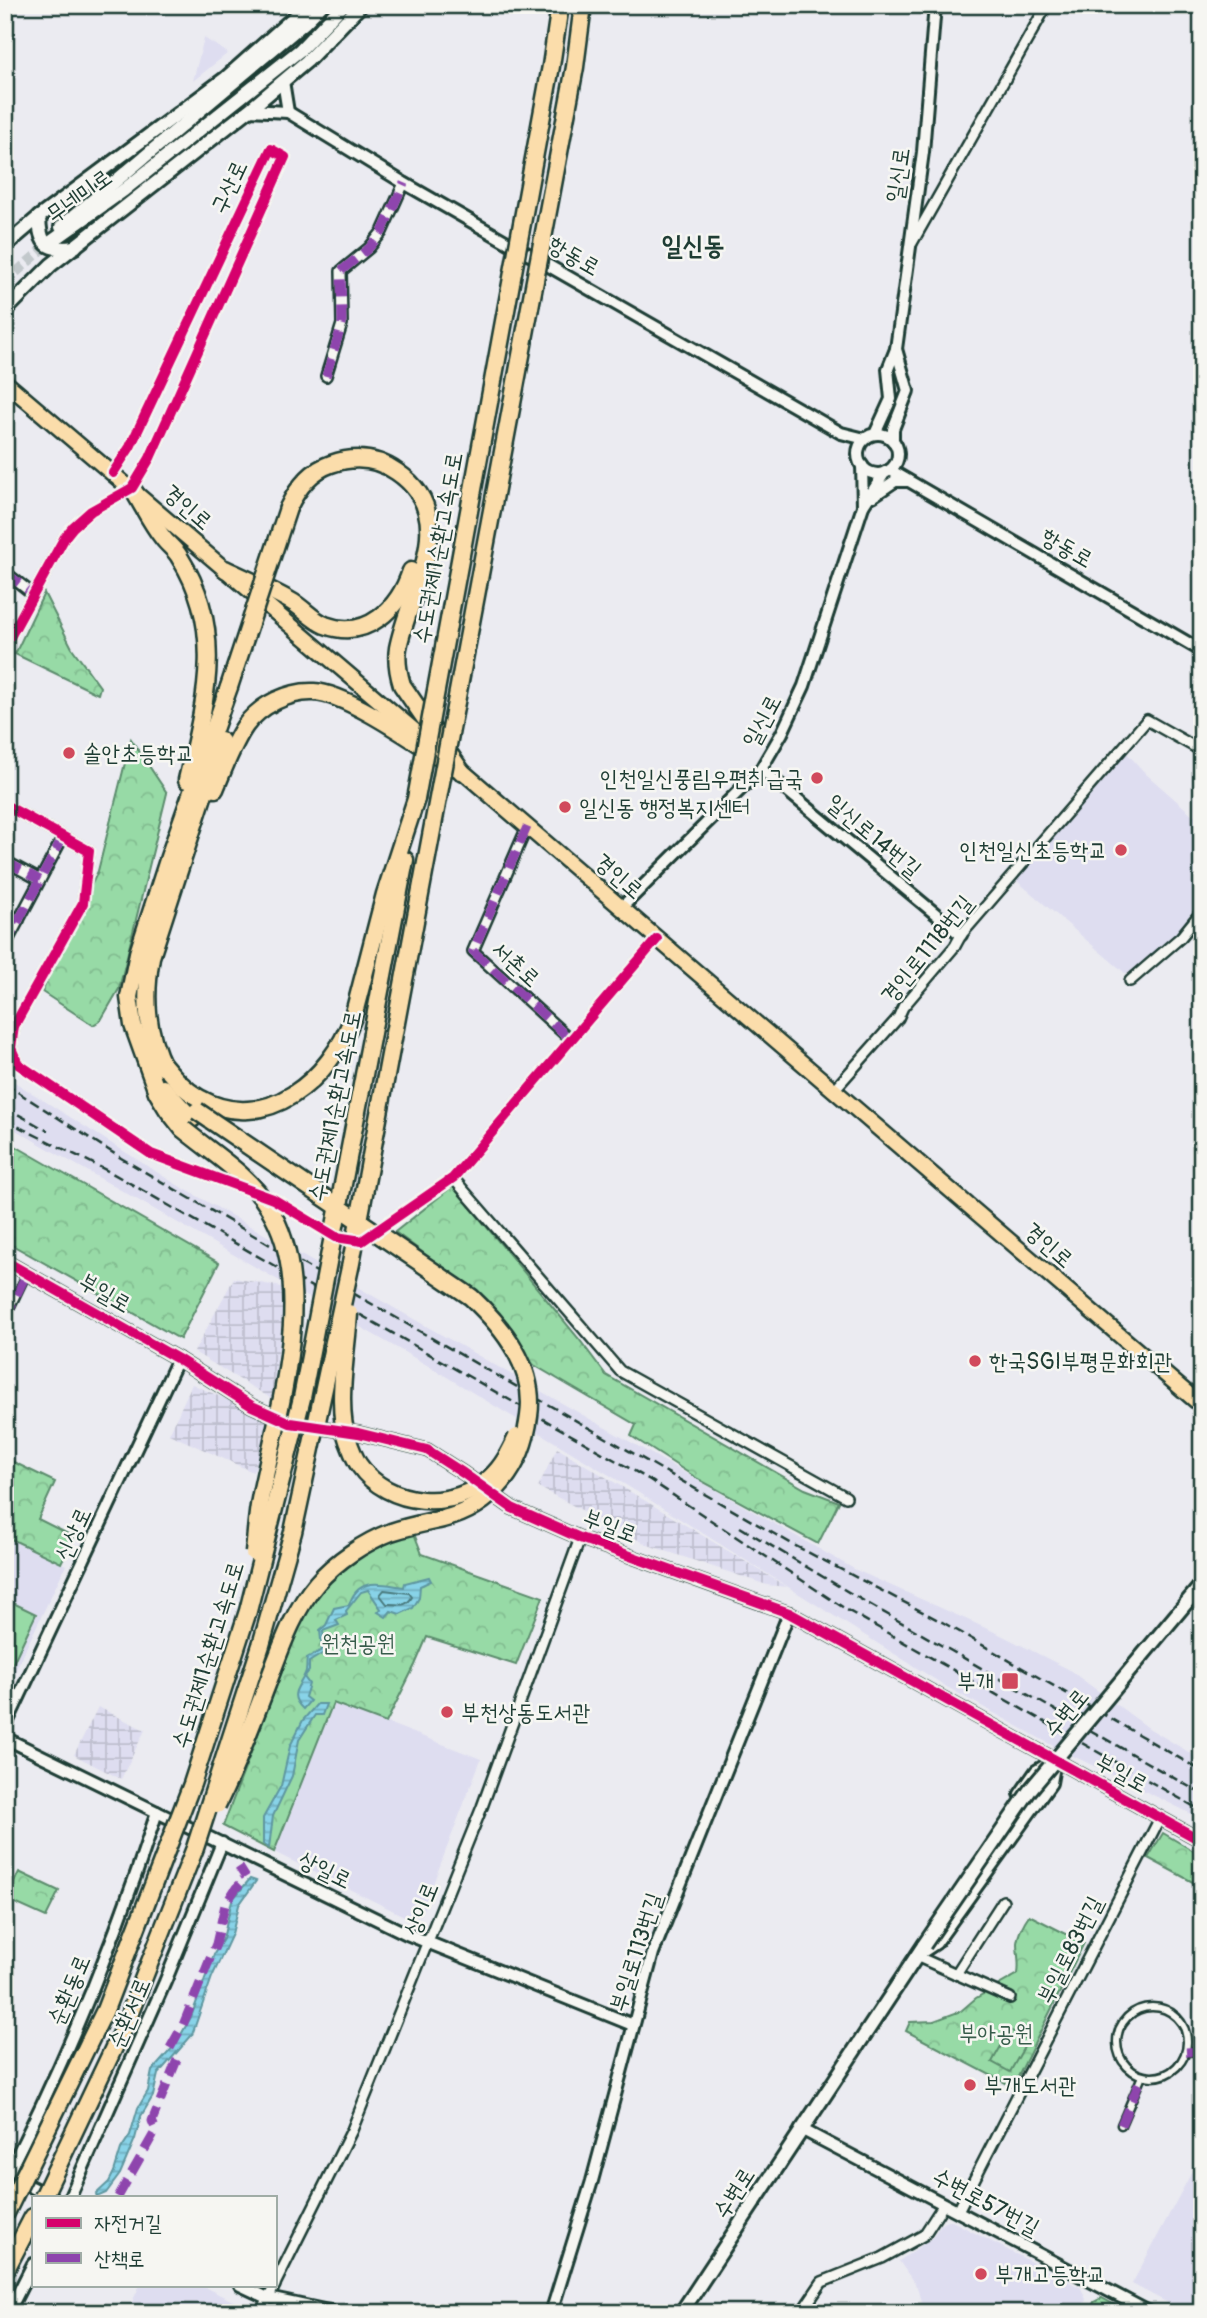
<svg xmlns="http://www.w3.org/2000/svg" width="1207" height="2318" font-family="Pangolin,'Poor Story',sans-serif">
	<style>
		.built { fill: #deddf0 }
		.industrial { fill: url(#industrial-grid) }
		.forest { fill: url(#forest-crowns); stroke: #5b8c6d; stroke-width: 2 }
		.pitch { fill: #97daa6; stroke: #5b8c6d; stroke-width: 2 }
		.water { fill: url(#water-rules); stroke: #5e97a0; stroke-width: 2 }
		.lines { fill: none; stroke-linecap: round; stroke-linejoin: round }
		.shore { stroke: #49797c; stroke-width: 2 }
		.tertiary-tunnel { stroke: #c2c8cb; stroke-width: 10; stroke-dasharray: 10 5; stroke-linecap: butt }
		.pedestrian-casing { stroke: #1f3d34; stroke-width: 11 }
		.minor-casing { stroke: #1f3d34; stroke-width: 14 }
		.tertiary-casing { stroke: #1f3d34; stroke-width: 16 }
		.secondary-casing { stroke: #1f3d34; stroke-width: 18 }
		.primary-casing { stroke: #1f3d34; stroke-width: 19 }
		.motorway-casing { stroke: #1f3d34; stroke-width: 21 }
		.pedestrian { stroke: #f6f6f2; stroke-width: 6 }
		.minor { stroke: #f6f6f2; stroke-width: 9 }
		.tertiary { stroke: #f6f6f2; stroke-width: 10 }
		.secondary { stroke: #f6f6f2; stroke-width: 12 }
		.primary { stroke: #fbddab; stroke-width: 14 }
		.motorway { stroke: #fbddab; stroke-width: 16 }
		.rail { stroke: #1f3d34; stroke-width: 2.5; stroke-dasharray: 10 5; stroke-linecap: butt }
		.secondary-bridge-casing { stroke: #1f3d34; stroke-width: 18; stroke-linecap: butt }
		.motorway-bridge-casing { stroke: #1f3d34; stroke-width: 21; stroke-linecap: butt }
		.secondary-bridge { stroke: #f6f6f2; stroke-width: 12 }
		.motorway-bridge { stroke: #fbddab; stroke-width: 16 }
		.quiet { stroke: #8e44ad; stroke-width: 9; stroke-dasharray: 18 9; stroke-linecap: butt }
		.cycleway-casing { stroke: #f6f6f2; stroke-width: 15 }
		.cycleway { stroke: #d6006c; stroke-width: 10 }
		.poi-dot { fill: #d1495b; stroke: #f6f6f2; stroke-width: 2.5 }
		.labels { text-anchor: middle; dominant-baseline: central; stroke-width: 5; stroke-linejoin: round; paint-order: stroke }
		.street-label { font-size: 23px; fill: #1f3d34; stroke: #f6f6f2 }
		.poi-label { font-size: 23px; fill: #1f3d34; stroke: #f6f6f2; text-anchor: start }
		.park-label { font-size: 23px; fill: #375c4b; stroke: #f6f6f2 }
		.quarter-label { font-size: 26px; font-weight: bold; fill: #1f3d34; stroke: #f6f6f2 }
	</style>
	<defs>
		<pattern id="industrial-grid" width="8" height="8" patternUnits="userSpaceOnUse" patternTransform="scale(1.75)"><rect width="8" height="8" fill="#deddf0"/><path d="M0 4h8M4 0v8" fill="none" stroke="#bebfce"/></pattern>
		<pattern id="forest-crowns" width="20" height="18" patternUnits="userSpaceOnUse" patternTransform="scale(1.75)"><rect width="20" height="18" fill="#97daa6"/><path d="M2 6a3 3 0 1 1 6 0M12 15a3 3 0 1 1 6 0" fill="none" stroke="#82bc90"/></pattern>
		<pattern id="water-rules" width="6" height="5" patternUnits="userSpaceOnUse" patternTransform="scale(1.75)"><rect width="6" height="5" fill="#88d3e8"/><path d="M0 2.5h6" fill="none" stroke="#6facbd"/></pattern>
	</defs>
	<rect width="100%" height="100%" fill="#ebebf1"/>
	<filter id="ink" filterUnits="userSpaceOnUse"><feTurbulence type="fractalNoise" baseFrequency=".0143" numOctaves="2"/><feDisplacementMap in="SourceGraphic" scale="14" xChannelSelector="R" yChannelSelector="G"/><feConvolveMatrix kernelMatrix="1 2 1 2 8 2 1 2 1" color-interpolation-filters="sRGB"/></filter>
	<g filter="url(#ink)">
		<!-- built -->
		<g class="built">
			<path d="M204 38 228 53 193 81Z"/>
			<path d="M1126 752 1146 774 1202 823V904L1178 934 1134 972 1125 973 1017 881 1016 877Z"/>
			<path d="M5 1076 174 1183 856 1570 999 1634 1068 1669 1150 1729 1202 1760V1819L1057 1748 947 1687 634 1490 432 1368 5 1124Z"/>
			<path d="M5 1536 66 1565 5 1692Z"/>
			<path d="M333 1702 481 1759 421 1915 410 1919 274 1852Z"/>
			<path d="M1202 2153V2313H1187L1132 2284Z"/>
			<path d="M950 2220 1081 2288 1086 2300 1079 2313H924L917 2287 899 2261 932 2238 941 2224Z"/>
			<path d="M140 2285H200L241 2305 244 2313H127Z"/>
		</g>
		<!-- industrial -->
		<g class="industrial">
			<path d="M234 1278 287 1288 272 1399 194 1352Z"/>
			<path d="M192 1384 276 1422 253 1472 169 1434Z"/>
			<path d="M557 1448 664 1512 787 1587 767 1585 648 1545 538 1487Z"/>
			<path d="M98 1707 145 1730 121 1779 74 1755Z"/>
		</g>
		<!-- forest -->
		<g class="forest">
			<path d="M44 593 72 648 100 687 98 694 15 654Z"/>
			<path d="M131 739 167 793 119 989 101 1020 93 1025 42 992 98 871Z"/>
			<path d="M5 1140 219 1263 180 1339 5 1241Z"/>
			<path d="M453 1186 579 1339 606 1375 805 1489 839 1502 818 1544 698 1479 631 1436 636 1425 534 1365 475 1291 395 1232Z"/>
			<path d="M5 1458 55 1482 38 1519 74 1537 61 1563 5 1536Z"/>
			<path d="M413 1531 422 1554 543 1597 516 1665 427 1637 415 1665 386 1723 333 1703 274 1852 223 1826 300 1624C317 1595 340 1563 371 1548 385 1541 399 1537 413 1531Z"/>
			<path d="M1163 1833 1202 1856V1887L1148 1858Z"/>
			<path d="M19 1872 59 1891 46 1917 6 1899Z"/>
			<path d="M1029 1915 1084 1943 1013 2087 906 2031 910 2022 934 2021 961 2011 976 1998 1018 1974C1020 1962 1017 1954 1017 1943 1018 1934 1024 1922 1029 1915Z"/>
			<path d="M1102 2298 1129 2313H1089L1094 2302Z"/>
		</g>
		<!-- pitch -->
		<g class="pitch">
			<path d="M5 1599 36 1614 5 1680Z"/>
			<path d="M1010 2030 1028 2040 1010 2072 992 2062Z"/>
		</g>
		<!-- water -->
		<g class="water">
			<path d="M429 1577 431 1581 420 1586 419 1598 413 1608 400 1614 391 1611 386 1617 378 1612 381 1609 368 1590 361 1592 346 1611 347 1615 336 1620 339 1625 323 1631 325 1652 309 1662V1671L304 1677 309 1684 305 1697 310 1701 303 1709C286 1693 301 1687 306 1671 307 1667 306 1662 307 1658L322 1650 320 1630 326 1625 334 1608 349 1605C358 1576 381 1584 404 1587L405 1583Z"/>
			<path d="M317 1704H326L322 1715H315L299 1740 292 1776 273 1816 269 1848 263 1844V1818L281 1786 290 1746 303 1720Z"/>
			<path d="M250 1879 256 1881 239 1905 232 1934 212 1977 192 2035 158 2074 153 2096 141 2116 135 2139 120 2174 106 2193 97 2197 96 2194 109 2182 114 2172 121 2149 130 2135 138 2108 148 2091 152 2071 175 2045 191 2017 214 1954 223 1939 232 1900Z"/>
		</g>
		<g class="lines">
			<!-- shore -->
			<path class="shore" d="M384 1590 409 1593 412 1597C405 1609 398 1603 387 1604L380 1595Z"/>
			<!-- tertiary-tunnel -->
			<path class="tertiary-tunnel" d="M5 282 51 242"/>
			<!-- pedestrian casing -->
			<g class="pedestrian-casing">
				<g id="pedestrian">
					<path d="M5 1319 27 1273"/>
					<circle cx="1152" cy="2042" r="35"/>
					<path d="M1186 2052 1202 2051"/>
					<path d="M1121 2125 1142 2076"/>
				</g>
			</g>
			<!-- minor casing -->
			<g class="minor-casing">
				<g id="minor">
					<path d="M912 243 1047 5"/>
					<path d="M326 376 342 324 341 271 369 248 382 232 404 183"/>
					<path d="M5 572 33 594"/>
					<path d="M5 646 65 537 73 527 91 511 132 488 150 458 285 157 271 149 130 447 113 473"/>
					<path d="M5 805 89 851 83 903 14 1026 11 1048 18 1064 151 1154 273 1199 336 1237 362 1241 453 1178 657 939"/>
					<path d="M527 827 473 951 571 1040"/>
					<path d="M5 861 40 880"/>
					<path d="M5 913 19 920"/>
					<path d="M5 946 63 837"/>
					<path d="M1130 981 1181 937 1202 911"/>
					<path d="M5 1021 14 1026"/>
					<path d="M834 1090 898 1018 903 1007 955 946 961 935 1147 720 1202 751"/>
					<path d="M453 1178 620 1371 846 1497"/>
					<path d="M916 1956 1010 1998"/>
					<path d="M956 1974 1003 1901"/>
					<path d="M958 2211 1160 1818"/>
					<path d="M275 2284 352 2130 482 1807 580 1538"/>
					<path d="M261 2313 275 2285"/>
					<path d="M801 2313 822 2282 882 2258 924 2235 944 2204"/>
				</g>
			</g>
			<!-- tertiary casing -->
			<g class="tertiary-casing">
				<g id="tertiary">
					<path d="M283 81 288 112"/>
					<path d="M249 110 288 112 404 183 841 433 865 439"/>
					<path d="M875 434 891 399 888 369 896 349 923 152 935 5"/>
					<circle cx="878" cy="454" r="20"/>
					<path d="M893 441V429L908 391 896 349"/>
					<path d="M862 465 863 506"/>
					<path d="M890 470 1202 651"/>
					<path d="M873 496 895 481H908"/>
					<path d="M761 769 961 935"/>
					<path d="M621 908 761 769 782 733 804 686 863 506 885 472"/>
					<path d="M5 1261 178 1359 252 1406 290 1423 358 1433 427 1450 463 1473 512 1508 580 1538 789 1613 1202 1841"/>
					<path d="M5 1727 178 1359"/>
					<path d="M5 1738 407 1934 633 2025"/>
					<path d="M1020 1794 1036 1771 1052 1761"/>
					<path d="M921 1953 936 1943 1051 1783 1055 1760"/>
					<path d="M801 2129 1151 2313"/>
					<path d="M5 2179C66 2061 116 1938 157 1812"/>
					<path d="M17 2180 52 2197"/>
					<path d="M70 2197 165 1982 222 1843"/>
					<path d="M240 2285 268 2298 338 2313"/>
					<path d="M8 2313 33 2264"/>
					<path d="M551 2313 592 2181 653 1953 789 1613"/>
				</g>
			</g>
			<!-- secondary casing -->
			<g class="secondary-casing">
				<g id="secondary">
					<path d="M39 217C40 246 47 251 75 247"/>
					<path d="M61 227 304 23 322 5"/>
					<path d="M51 242 124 190 300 50 343 5"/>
					<path d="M5 246 39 217 226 78 308 5"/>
					<path d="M5 311 51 265 249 110 307 61 361 5"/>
					<path d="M681 2313 924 1945"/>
				</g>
			</g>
			<!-- primary casing -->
			<g class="primary-casing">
				<g id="primary">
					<path d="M5 382 430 744"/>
					<path d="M454 764 1202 1406"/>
				</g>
			</g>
			<!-- motorway casing -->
			<g class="motorway-casing">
				<g id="motorway">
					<path d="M132 488C142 504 151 523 163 538 168 545 176 550 180 558 226 631 205 703 187 780"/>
					<path d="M288 508C297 489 310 471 331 464 354 456 377 458 397 472 463 517 409 590 398 648 396 661 398 672 402 685L461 771"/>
					<path d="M225 569C248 580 272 590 294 603 305 610 313 620 325 625 367 641 399 608 411 571"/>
					<path d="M215 789C224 768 232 745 245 726 260 705 289 691 314 692 348 693 423 747 455 767"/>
					<path d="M372 1033 405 860"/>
					<path d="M160 1061C172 1075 183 1089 199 1098 266 1136 331 1078 353 1017L385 894 416 799"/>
					<path d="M164 1068C146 1032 144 997 151 957L221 741"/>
					<path d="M163 1088 192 1119"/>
					<path d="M183 1129 168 1110 157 1092 133 1025 129 997 138 953 169 857 229 687"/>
					<path d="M5 2271 33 2217"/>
				</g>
			</g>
			<!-- pedestrian -->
			<use href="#pedestrian" class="pedestrian"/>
			<!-- minor -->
			<use href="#minor" class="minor"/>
			<!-- tertiary -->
			<use href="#tertiary" class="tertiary"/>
			<!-- secondary -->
			<use href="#secondary" class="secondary"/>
			<!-- primary -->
			<use href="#primary" class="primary"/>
			<!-- motorway -->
			<use href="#motorway" class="motorway"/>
			<!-- rail -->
			<g class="rail">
				<path d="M5 1084 121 1158 344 1288 792 1544 944 1623 1202 1771"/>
				<path d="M5 1107 48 1131"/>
				<path d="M5 1120 112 1173 650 1480 847 1610 1202 1811"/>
				<path d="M740 1527 855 1596 1202 1794"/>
			</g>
			<!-- secondary-bridge casing -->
			<g class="secondary-bridge-casing">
				<path id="secondary-bridge" d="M924 1945 1030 1790 1202 1584"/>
			</g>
			<!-- motorway-bridge casing -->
			<g class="motorway-bridge-casing">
				<g id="motorway-bridge">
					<path d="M229 687 288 508"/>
					<path d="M416 799 551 66 560 5"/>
					<path d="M197 1111 471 1297C504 1328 536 1368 529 1416 523 1466 493 1507 443 1519 425 1523 409 1526 391 1532 365 1542 336 1561 317 1583 293 1611 281 1648 268 1682 252 1724 237 1765 217 1805"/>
					<path d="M183 1129C213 1154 248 1174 269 1208 318 1287 278 1410 261 1494 257 1513 256 1533 254 1553"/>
					<path d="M349 1313C347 1350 335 1407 348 1441 351 1448 354 1458 359 1465 388 1507 454 1512 491 1477 503 1466 510 1452 517 1437"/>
					<path d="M43 2197 127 2020 195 1848 261 1645 293 1532 351 1263 575 67 583 5"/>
					<path d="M5 2215 105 2010 192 1784 248 1611 302 1398 372 1033"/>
				</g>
			</g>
			<!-- secondary-bridge -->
			<use href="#secondary-bridge" class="secondary-bridge"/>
			<!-- motorway-bridge -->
			<use href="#motorway-bridge" class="motorway-bridge"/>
			<!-- quiet -->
			<g class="quiet">
				<path d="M326 376 342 324 341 271 369 248 382 232 404 183"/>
				<path d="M5 572 33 594"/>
				<path d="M527 827 473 951 571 1040"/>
				<path d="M5 861 40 880"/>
				<path d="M5 913 19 920"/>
				<path d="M5 946 63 837"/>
				<path d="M5 1319 27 1273"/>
				<path d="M170 2048 183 2025 216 1944 225 1905 236 1888 246 1878 239 1867"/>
				<path d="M1186 2052 1202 2051"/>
				<path d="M1121 2125 1142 2076"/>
				<path d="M118 2197 156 2130 152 2121 179 2055"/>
			</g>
			<!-- cycleway casing -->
			<g class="cycleway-casing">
				<g id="cycleway">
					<path d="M5 646 65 537 73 527 91 511 132 488 150 458 285 157 271 149 130 447 113 473"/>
					<path d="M5 805 89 851 83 903 14 1026 11 1048 18 1064 151 1154 273 1199 336 1237 362 1241 453 1178 657 939"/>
					<path d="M5 1261 178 1359 252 1406 290 1423 358 1433 427 1450 463 1473 512 1508 580 1538 789 1613 1202 1841"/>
				</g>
			</g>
			<!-- cycleway -->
			<use href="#cycleway" class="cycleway"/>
		</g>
	</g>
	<!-- markers -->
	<g class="poi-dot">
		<circle cx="69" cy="753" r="7"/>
		<circle cx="817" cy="778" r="7"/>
		<circle cx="565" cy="807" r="7"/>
		<circle cx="1121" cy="850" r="7"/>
		<circle cx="975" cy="1361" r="7"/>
		<rect x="1001" y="1672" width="18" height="18" rx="3.5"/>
		<circle cx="447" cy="1712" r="7"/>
		<circle cx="970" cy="2085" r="7"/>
		<circle cx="981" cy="2274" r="7"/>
	</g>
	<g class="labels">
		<!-- street labels -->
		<g class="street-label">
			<text transform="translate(898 175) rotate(-82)">일신로</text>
			<text transform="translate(229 187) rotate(-65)">구산로</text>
			<text transform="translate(79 196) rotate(-36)">무네미로</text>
			<text transform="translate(574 256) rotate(30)">항동로</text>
			<text transform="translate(188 507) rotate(41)">경인로</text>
			<text transform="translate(438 548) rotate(-80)">수도권제1순환고속도로</text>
			<text transform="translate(1067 548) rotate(30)">항동로</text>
			<text transform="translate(762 721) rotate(-62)">일신로</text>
			<text transform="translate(874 836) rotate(40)">일신로14번길</text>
			<text transform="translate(619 876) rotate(41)">경인로</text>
			<text transform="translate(927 949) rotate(-51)">경인로1118번길</text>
			<text transform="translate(516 964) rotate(42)">서촌로</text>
			<text transform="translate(335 1106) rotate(-79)">수도권제1순환고속도로</text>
			<text transform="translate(1049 1245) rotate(41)">경인로</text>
			<text transform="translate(105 1293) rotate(30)">부일로</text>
			<text transform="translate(610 1526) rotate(21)">부일로</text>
			<text transform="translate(73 1534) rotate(-65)">신상로</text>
			<text transform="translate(208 1655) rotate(-73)">수도권제1순환고속도로</text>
			<text transform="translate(1066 1713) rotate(-50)">수변로</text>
			<text transform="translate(1122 1773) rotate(29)">부일로</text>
			<text transform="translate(325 1870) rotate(26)">상일로</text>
			<text transform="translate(421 1909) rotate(-68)">상이로</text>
			<text transform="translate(1070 1950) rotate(-63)">부일로83번길</text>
			<text transform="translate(636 1952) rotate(-72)">부일로113번길</text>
			<text transform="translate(69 1990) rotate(-67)">순환동로</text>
			<text transform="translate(129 2013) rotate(-67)">순환서로</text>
			<text transform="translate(734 2193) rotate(-57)">수변로</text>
			<text transform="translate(986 2202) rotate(28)">수변로57번길</text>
		</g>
		<!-- poi labels -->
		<g class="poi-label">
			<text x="83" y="753">솔안초등학교</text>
			<text x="803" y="778" text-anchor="end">인천일신풍림우편취급국</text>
			<text x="579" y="807">일신동 행정복지센터</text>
			<text x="1107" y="850" text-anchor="end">인천일신초등학교</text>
			<text x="989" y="1361">한국SGI부평문화회관</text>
			<text x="994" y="1681" text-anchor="end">부개</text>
			<text x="461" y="1712">부천상동도서관</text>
			<text x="984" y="2085">부개도서관</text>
			<text x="995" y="2274">부개고등학교</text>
		</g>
		<!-- park labels -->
		<g class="park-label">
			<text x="358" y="1643">원천공원</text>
			<text x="996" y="2033">부아공원</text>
		</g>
		<!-- quarter labels -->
		<g class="quarter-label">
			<text x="693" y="246">일신동</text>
		</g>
	</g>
	<!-- margin -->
	<rect width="1207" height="2318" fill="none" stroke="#f6f6f2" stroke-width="28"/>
	<rect x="14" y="14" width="1179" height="2290" fill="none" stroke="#1f3d34" stroke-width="2.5" filter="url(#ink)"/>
	<!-- legend -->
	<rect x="32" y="2196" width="245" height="91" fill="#f6f6f2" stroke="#a0aca6" stroke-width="2"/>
	<rect x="46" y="2218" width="35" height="10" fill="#d6006c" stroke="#a0aca6" stroke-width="2"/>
	<text x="94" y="2230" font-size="21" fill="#1f3d34">자전거길</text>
	<rect x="46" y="2253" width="35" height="10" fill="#8e44ad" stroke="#a0aca6" stroke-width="2"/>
	<text x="94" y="2266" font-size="21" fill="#1f3d34">산책로</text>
</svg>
